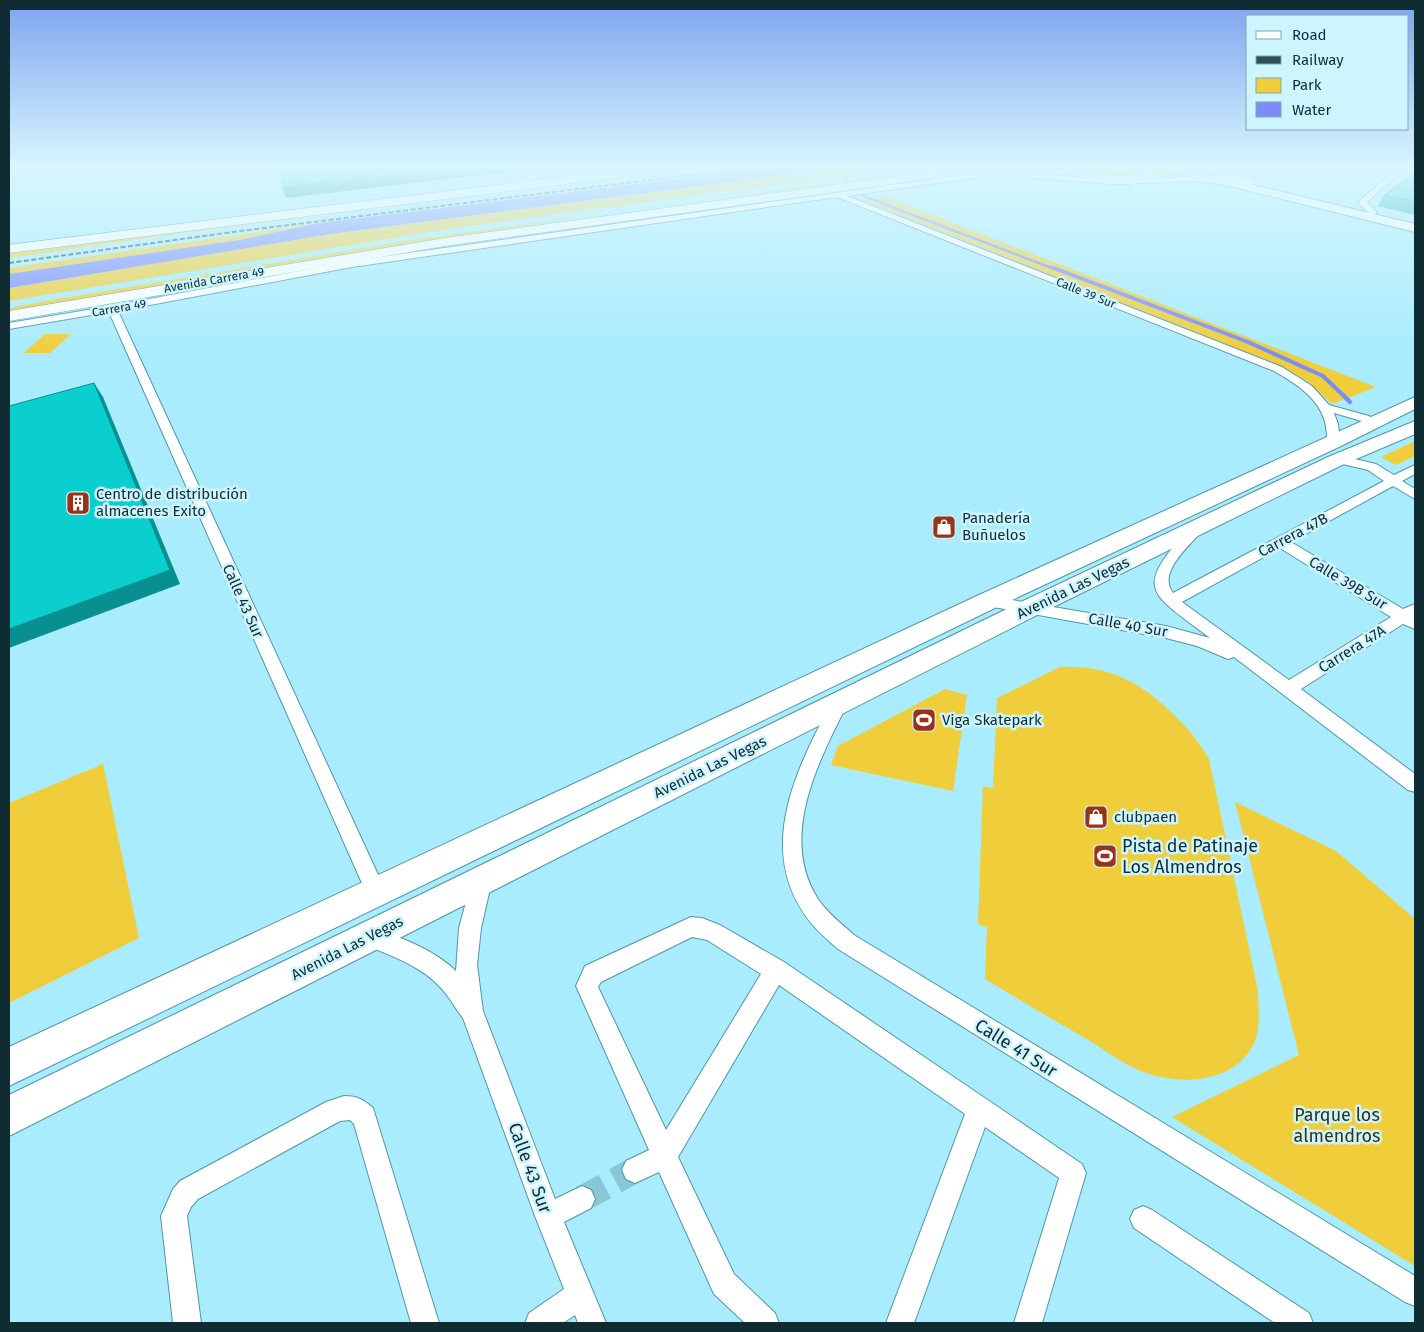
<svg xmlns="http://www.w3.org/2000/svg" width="1424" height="1332" font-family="'Fira Sans',sans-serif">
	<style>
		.green { fill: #f0cd3b }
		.water { fill: #7c8cfb }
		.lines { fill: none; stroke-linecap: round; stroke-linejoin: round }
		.stream-far2 { stroke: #7c8cfb; stroke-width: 2.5 }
		.stream-far1 { stroke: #7c8cfb; stroke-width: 4 }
		.stream { stroke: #7c8cfb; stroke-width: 4.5 }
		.minor-tunnel { stroke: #8ac6d5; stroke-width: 26; stroke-dasharray: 26 12; stroke-linecap: butt }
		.minor-casing { stroke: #5295a4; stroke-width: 2 }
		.tertiary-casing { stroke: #5295a4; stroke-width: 1 }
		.primary-casing { stroke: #5295a4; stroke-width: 2 }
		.trunk-casing { stroke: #5295a4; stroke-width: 1 }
		.minor { fill: #fff; fill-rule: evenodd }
		.tertiary { fill: #fff; fill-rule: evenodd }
		.primary { fill: #fff; fill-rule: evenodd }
		.trunk { fill: #fff; fill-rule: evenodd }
		.rail { stroke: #2d5059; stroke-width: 2; stroke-dasharray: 5 2.5; stroke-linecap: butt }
		.wall { fill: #09b1b1 }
		.shaded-wall { fill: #089090 }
		.building { fill: #0bcece; stroke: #089090 }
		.labels { text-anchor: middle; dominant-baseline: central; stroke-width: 5; stroke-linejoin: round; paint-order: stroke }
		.far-street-label { font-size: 12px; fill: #102c33; stroke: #cdf5ff }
		.poi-label { font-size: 15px; fill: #102c33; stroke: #cdf5ff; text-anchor: start }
		.street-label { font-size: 15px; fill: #102c33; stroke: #cdf5ff }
		.near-poi-label { font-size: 18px; fill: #102c33; stroke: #cdf5ff; text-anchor: start }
		.near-street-label { font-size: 18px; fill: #102c33; stroke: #cdf5ff }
		.near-park-label { font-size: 18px; fill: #373119; stroke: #cdf5ff }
	</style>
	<rect width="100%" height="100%" fill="#a8ecfd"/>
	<!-- green -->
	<g class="green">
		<path d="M694 168 188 232 9 258V252Z"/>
		<path d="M838 168H901L455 228 9 301V288L330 234Z"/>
		<path d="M940 168H963L855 183 851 180Z"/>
		<path d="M1086 168H1144L1145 171 1143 175 1113 178 1084 172 1087 170Z"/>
		<path d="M1154 168 1195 177 1132 181 1034 175 1073 172 1088 177H1152L1155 175Z"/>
		<path d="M835 182 839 185 631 212Z"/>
		<path d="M886 197 1376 387 1332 404 1307 381 1279 365 862 200Z"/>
		<path d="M611 212 266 267 9 313V308L57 299 412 240Z"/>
		<path d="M319 223 239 240 9 274V268Z"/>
		<path d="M45 334H71L50 353H24Z"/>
		<path d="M1415 441V456L1396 465 1381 457Z"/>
		<path d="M1060 667C1105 665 1138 680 1170 711 1186 726 1198 740 1209 759L1258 991C1258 1006 1261 1026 1255 1041 1237 1084 1178 1087 1139 1070 1122 1063 1106 1051 1090 1041 1055 1021 1020 1000 985 979L987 927 978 924 983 786 993 788 997 698Z"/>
		<path d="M945 689 967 695 953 791 831 765 838 746Z"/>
		<path d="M103 764 139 938 9 1003V803Z"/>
		<path d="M1235 802 1336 851 1415 919V1266L1172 1117 1299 1055Z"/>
	</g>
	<!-- water -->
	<path class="water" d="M765 168H838L330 234 9 288V274L239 240 319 223Z"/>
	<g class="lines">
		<!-- stream-far2 -->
		<path class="stream-far2" d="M848 168 847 183 866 197 1057 270"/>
		<!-- stream-far1 -->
		<path class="stream-far1" d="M1054 268 1248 342 1323 376 1345 397"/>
		<!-- stream -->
		<path class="stream" d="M1344 396 1350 402"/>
		<!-- minor-tunnel -->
		<path class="minor-tunnel" d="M582 1199 635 1170"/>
		<!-- minor casing -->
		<g class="minor-casing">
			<g id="minor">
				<path d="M1398 168H1406L1367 202 1377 213 1370 215 1358 202Z"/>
				<path d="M991 171 1116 180 1192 177 1229 181 1233 183 1229 185 1192 181 1116 184 991 175 847 196 1282 367 1312 386 1329 405 1369 416 1371 418 1365 422 1334 413 1338 424 1340 442 1334 446 1330 445C1326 438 1327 429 1325 422 1319 398 1295 383 1274 371L837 197 352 267 118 311 386 892 383 899 376 902 369 899 109 312 9 329V323L112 306 352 261Z"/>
				<path d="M1338 455 1376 464 1394 475 1415 465V474L1402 481 1415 489V499L1393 486 1291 542 1403 609 1415 604V629L1403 624 1301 689 1415 774V792L1408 790 1234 657 1228 659 1197 646 1166 638 988 606 983 605 980 601 983 597 988 596 1166 626 1210 638C1146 590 1134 590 1192 525H1202L1204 528 1202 531C1189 546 1157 573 1173 593L1384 481 1368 470 1334 462 1332 459ZM1280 548 1391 617 1289 680 1182 602Z"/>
				<path d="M840 696 846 698 848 703C819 760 778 837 818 899 828 914 841 923 854 935L1415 1276V1306L1405 1302 838 949C829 941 819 933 811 923 753 851 797 767 834 698Z"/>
				<path d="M482 871 489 873 492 880 481 928 477 965 483 1011 555 1199 582 1186 591 1190 595 1199 591 1208 564 1222 606 1323H578L575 1315 563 1323H525L529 1313 564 1289 535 1216 463 1018C455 1008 449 996 440 987 420 965 389 955 363 944L359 937 363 930 370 927C400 937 433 949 456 971L459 928 472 880 475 873Z"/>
				<path d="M691 917 702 918 720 925 784 962 1082 1164 1086 1173 1042 1323H1014L1059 1178 985 1127 914 1323H886L965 1114 779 985 678 1157 734 1274 775 1313 779 1323H745L714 1294 659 1172 635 1183 626 1179 622 1170 626 1161 649 1150 576 986 585 966ZM692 937 707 940 761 974 666 1130 598 987 601 982Z"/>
				<path d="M344 1096C357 1096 363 1099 373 1108L439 1323H411L354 1124 350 1120 340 1121 198 1199 191 1207 187 1216 201 1323H173L161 1216 173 1189 180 1181 326 1102Z"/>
				<path d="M1143 1206 1152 1210 1309 1313 1313 1323H1275L1134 1228 1130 1219 1134 1210Z"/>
			</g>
		</g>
		<!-- tertiary casing -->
		<g class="tertiary-casing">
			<path id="tertiary" d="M552 168H565L526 182 523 183 518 180Z"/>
		</g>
		<!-- primary casing -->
		<g class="primary-casing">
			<g id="primary">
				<path d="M1163 168H1183L1415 224V232L1165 170Z"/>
				<path d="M1415 397V409L1341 446 997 607 9 1086V1047L979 595Z"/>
				<path d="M1415 421V434L1342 465 1039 614 9 1136V1095L1021 602 1328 457Z"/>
			</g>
		</g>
		<!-- trunk casing -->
		<g class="trunk-casing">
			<g id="trunk">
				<path d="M635 168H669L663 172 9 253V245Z"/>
				<path d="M959 168H991L990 170 1081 168 1093 173 1109 176H1130L1143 174 1142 168H1154L1156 171 1152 179 1130 184H1109L1084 178 1068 171 1052 175 991 177 987 176 986 171 445 246 9 321V311L445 238Z"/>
				<path d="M1203 168H1219L1253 180 1255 183 1249 187 1227 181Z"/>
			</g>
		</g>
		<!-- minor -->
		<use href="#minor" class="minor"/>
		<!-- tertiary -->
		<use href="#tertiary" class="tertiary"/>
		<!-- primary -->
		<use href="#primary" class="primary"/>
		<!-- trunk -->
		<use href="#trunk" class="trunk"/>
		<!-- rail -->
		<path class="rail" d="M9 263 225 233 746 168"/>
	</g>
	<!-- wall -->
	<path class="wall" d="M1415 173V215L1378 206 1384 195Z"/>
	<!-- shaded-wall -->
	<g class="shaded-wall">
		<path d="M451 168H523V170L286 198 282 187Z"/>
		<path d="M94 383 103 397 180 584 9 648V629Z"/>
	</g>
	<!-- building -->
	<g class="building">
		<path d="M281 168H451L282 187Z"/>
		<path d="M1415 173V202L1384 195Z"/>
		<path d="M94 383 170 570 9 629V406Z"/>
	</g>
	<!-- sky -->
	<linearGradient id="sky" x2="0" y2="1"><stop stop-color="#7da4f0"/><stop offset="0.47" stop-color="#d8f6fe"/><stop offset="1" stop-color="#d8f6fe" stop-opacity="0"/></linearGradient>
	<rect width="1424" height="354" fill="url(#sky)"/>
	<!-- icons -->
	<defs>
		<g id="building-square" transform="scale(1.25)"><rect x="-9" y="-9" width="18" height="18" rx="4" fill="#9a3218" stroke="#cdf5ff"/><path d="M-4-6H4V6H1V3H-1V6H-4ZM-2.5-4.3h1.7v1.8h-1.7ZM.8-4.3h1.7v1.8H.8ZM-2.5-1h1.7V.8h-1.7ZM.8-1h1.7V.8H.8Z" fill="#fff"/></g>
		<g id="shop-square" transform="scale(1.25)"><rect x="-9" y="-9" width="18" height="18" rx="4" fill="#9a3218" stroke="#cdf5ff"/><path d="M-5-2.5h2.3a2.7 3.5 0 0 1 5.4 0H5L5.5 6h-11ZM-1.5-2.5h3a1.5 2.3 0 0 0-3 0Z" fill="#fff"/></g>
		<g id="stadium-square" transform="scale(1.25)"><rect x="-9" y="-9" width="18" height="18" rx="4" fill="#9a3218" stroke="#cdf5ff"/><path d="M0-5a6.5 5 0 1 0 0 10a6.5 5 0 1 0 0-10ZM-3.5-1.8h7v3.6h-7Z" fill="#fff"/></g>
	</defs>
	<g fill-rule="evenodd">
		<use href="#building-square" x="78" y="503"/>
		<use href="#shop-square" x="944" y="527"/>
		<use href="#stadium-square" x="924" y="720"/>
		<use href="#shop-square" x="1096" y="817"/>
		<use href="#stadium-square" x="1105" y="856"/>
	</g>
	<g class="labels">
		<!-- far-street labels -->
		<g class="far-street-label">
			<text transform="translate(214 280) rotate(-10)">Avenida Carrera 49</text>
			<text transform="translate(1086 293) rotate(22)">Calle 39 Sur</text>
			<text transform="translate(119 308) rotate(-10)">Carrera 49</text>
		</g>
		<!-- poi labels -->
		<g class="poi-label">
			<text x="96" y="494">Centro de distribución<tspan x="96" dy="17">almacenes Exito</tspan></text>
			<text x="962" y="518">Panadería<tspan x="962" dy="17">Buñuelos</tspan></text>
			<text x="942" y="720">Viga Skatepark</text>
			<text x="1114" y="817">clubpaen</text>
		</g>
		<!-- street labels -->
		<g class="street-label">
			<text transform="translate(1293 535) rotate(-28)">Carrera 47B</text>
			<text transform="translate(1348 583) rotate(31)">Calle 39B Sur</text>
			<text transform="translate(1073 588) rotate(-26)">Avenida Las Vegas</text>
			<text transform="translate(243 601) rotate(66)">Calle 43 Sur</text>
			<text transform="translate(1128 625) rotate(10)">Calle 40 Sur</text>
			<text transform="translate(1352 649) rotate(-32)">Carrera 47A</text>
			<text transform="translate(710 767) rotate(-26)">Avenida Las Vegas</text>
			<text transform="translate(347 948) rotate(-27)">Avenida Las Vegas</text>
		</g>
		<!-- near-poi labels -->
		<g class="near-poi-label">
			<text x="1122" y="846">Pista de Patinaje<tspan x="1122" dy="21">Los Almendros</tspan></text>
		</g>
		<!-- near-street labels -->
		<g class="near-street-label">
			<text transform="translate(1016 1048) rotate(32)">Calle 41 Sur</text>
			<text transform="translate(530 1168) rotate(70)">Calle 43 Sur</text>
		</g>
		<!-- near-park labels -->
		<g class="near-park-label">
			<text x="1337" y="1115">Parque los<tspan x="1337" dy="21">almendros</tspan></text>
		</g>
	</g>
	<!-- border -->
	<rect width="1424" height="1332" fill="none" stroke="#102c33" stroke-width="20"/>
	<!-- legend -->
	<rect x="1246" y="15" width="162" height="115" fill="#cdf5ff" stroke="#81a5ad"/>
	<rect x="1256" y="31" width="25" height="8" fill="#ffffff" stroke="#81a5ad"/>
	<text x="1292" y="40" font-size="15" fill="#102c33">Road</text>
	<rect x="1256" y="56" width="25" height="8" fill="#2d5059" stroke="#81a5ad"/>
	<text x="1292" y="65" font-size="15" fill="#102c33">Railway</text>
	<rect x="1256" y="78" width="25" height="15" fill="#f0cd3b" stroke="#81a5ad"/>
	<text x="1292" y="90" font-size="15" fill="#102c33">Park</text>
	<rect x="1256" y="102" width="25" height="15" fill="#7c8cfb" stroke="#81a5ad"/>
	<text x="1292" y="115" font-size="15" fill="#102c33">Water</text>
</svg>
